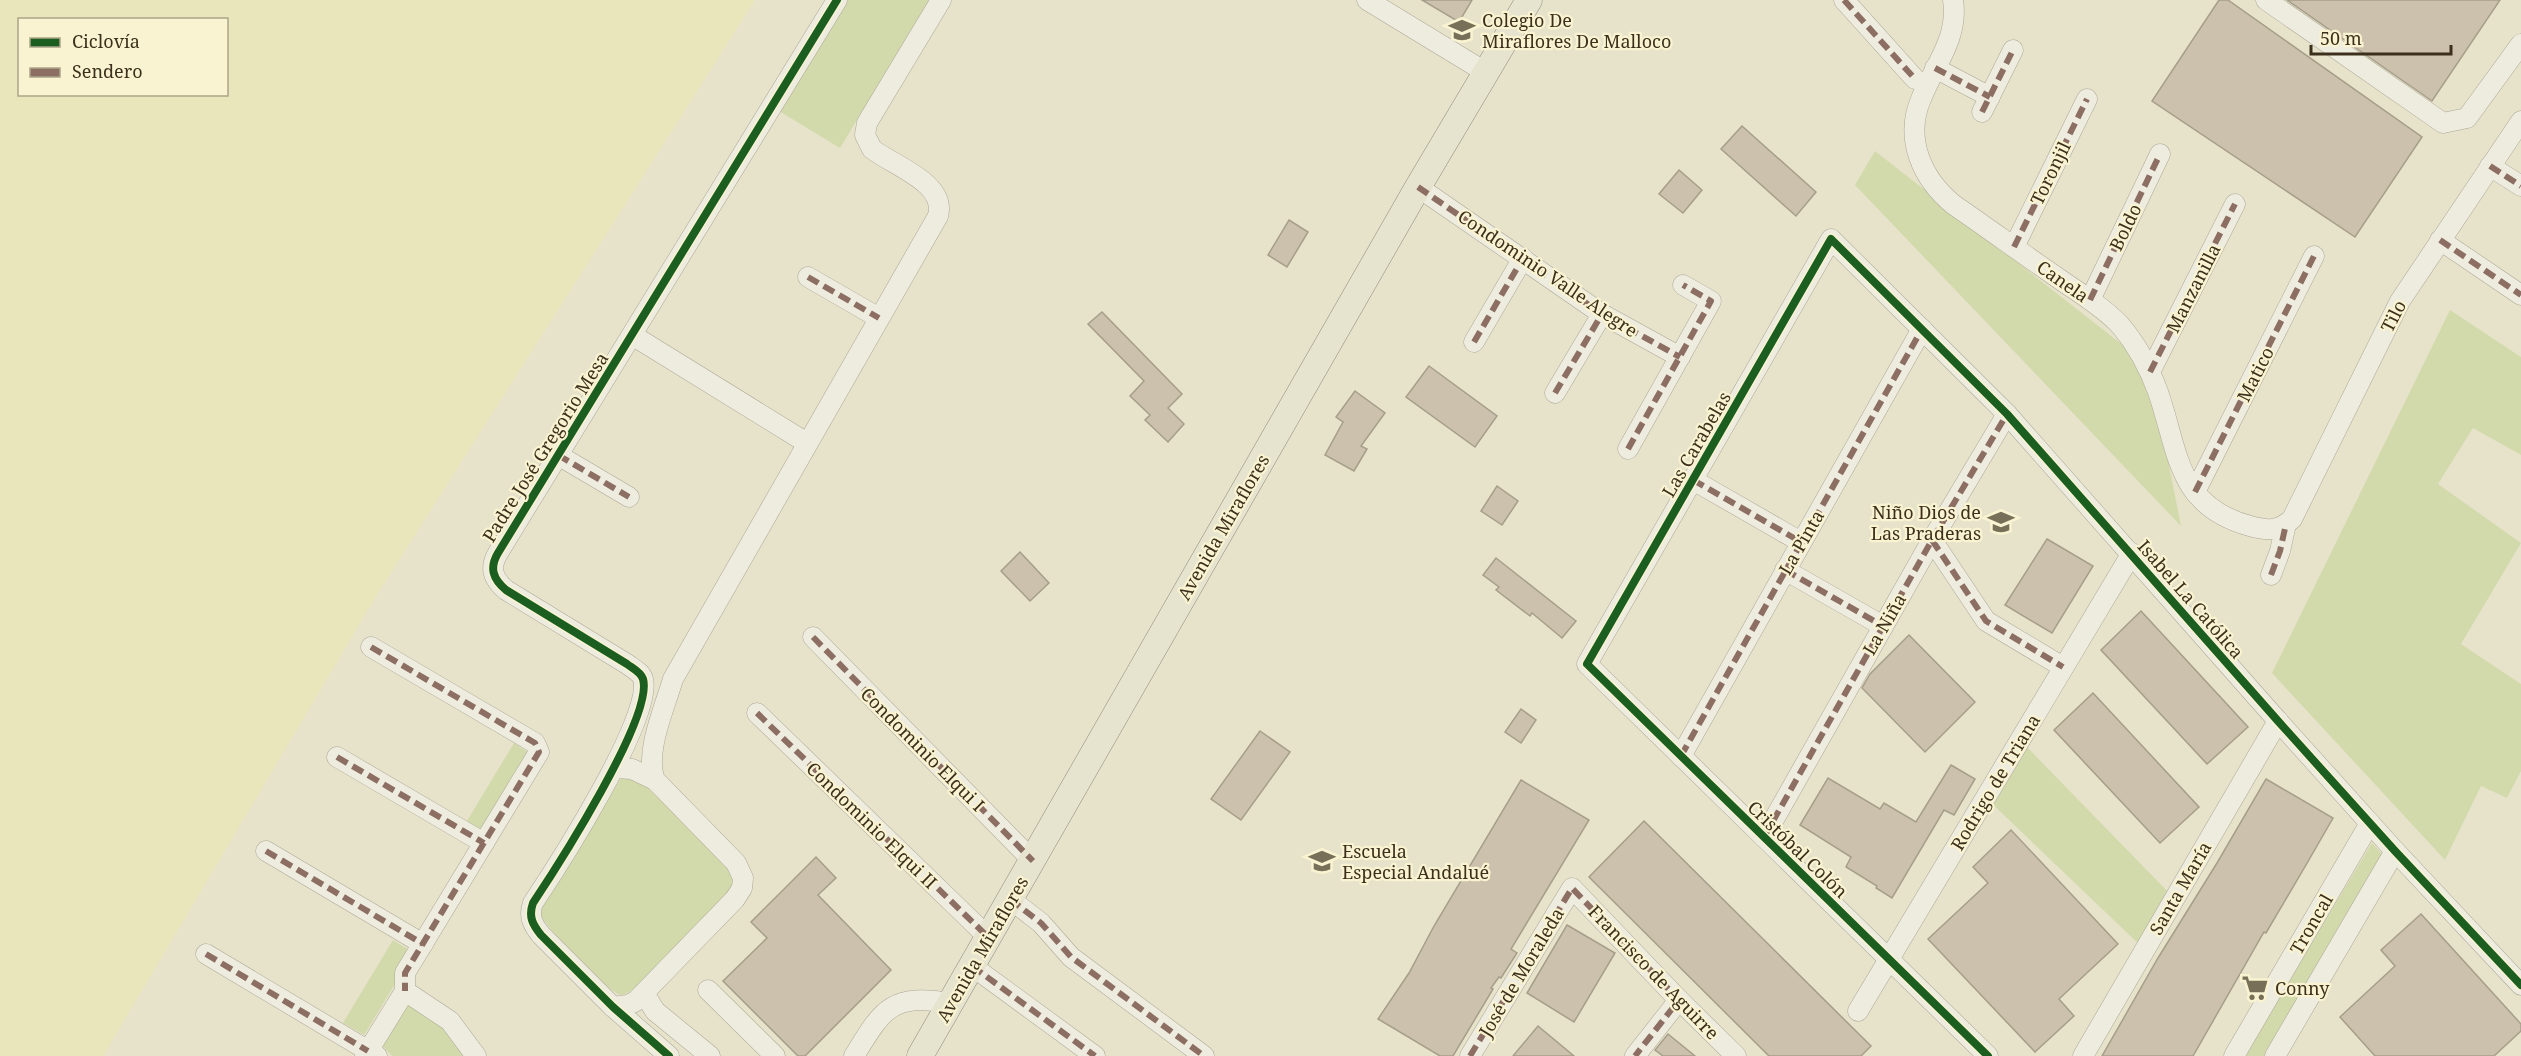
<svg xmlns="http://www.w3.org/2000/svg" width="2521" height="1056" font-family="'Noto Serif',serif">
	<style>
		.farmland { fill: #e8e6ba; fill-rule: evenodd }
		.green { fill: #d2daac }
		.building { fill: #cbc1ac; stroke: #a79e8a; stroke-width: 1.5 }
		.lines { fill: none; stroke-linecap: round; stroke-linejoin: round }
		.minor-casing { stroke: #aca795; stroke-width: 21 }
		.major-casing { stroke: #918c7c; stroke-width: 27 }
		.minor { stroke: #eeecdf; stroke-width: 20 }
		.major { stroke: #e6e3cf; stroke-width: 26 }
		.quiet { stroke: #8d6e63; stroke-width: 6; stroke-dasharray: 12 6; stroke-linecap: butt }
		.cycleway-casing { stroke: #f9f3d1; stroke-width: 11 }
		.cycleway { stroke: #1b5e20; stroke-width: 8 }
		.labels { text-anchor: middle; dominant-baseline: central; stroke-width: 4.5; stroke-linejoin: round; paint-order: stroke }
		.poi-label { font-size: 18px; fill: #3c301c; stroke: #f9f3d1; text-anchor: start }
		.street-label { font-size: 18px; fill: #3c301c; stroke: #f9f3d1 }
	</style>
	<rect width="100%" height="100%" fill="#e7e3cb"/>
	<!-- farmland -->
	<path class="farmland" d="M0 0H755L375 598 103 1056H0ZM20 20H226V94H20Z"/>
	<!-- green -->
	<g class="green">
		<path d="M848 0H929L840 148 779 111Z"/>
		<path d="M1875 151 2133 353 2158 410 2181 526 1855 185Z"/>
		<path d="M2450 310 2521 357V455L2473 428 2438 484 2521 543 2461 644 2521 684V771L2507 798 2481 786 2445 860 2272 673Z"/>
		<path d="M2020 740 2174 898 2144 949 1986 798Z"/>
		<path d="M514 743 534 756 485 839 464 826Z"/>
		<path d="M623 775 640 780 728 868 734 882 727 896 631 991 622 995C606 993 548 930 541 915V908Z"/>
		<path d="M2372 843 2383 855 2264 1056H2244Z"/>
		<path d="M393 940 414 953 364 1035 343 1023Z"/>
		<path d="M410 1004C434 1013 451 1037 467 1056H392L382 1045 406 1005Z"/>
	</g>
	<!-- building -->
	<g class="building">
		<path d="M1422 0H1472L1459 22Z"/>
		<path d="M2219 0H2228L2422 137 2355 237 2152 101Z"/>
		<path d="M2287 0H2500L2432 101Z"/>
		<path d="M1742 126 1816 192 1796 216 1721 149Z"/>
		<path d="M1679 170 1702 190 1683 213 1659 194Z"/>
		<path d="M1289 220 1308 232 1287 267 1268 255Z"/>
		<path d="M1102 312 1182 394 1168 408 1184 424 1168 442 1145 420 1150 415 1130 396 1144 381 1088 324Z"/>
		<path d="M1429 366 1497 416 1475 447 1406 397Z"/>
		<path d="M1355 391 1385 413 1361 446 1367 449 1354 471 1325 455 1343 422 1336 417Z"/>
		<path d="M1497 486 1518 501 1502 525 1481 511Z"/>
		<path d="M2047 539 2093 566 2052 633 2005 605Z"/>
		<path d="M1020 552 1049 583 1030 601 1001 571Z"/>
		<path d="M1496 558 1576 621 1562 638 1532 613 1530 616 1496 590 1499 587 1483 575Z"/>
		<path d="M2141 611 2248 727 2207 764 2101 650Z"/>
		<path d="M1909 635 1975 702 1925 752 1862 688 1870 674Z"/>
		<path d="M2093 693 2199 807 2160 843 2054 730Z"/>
		<path d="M1521 709 1536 720 1521 743 1505 732Z"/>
		<path d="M1260 731 1290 752 1241 820 1211 799Z"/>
		<path d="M1951 765 1975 779 1954 815 1944 810 1892 898 1876 888 1877 886 1846 867 1851 857 1800 825 1828 778 1880 809 1884 803 1916 822Z"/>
		<path d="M2266 779 2333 818 2306 865 2266 933 2264 932 2193 1056H2102L2158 958 2217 863Z"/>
		<path d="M1521 780 1589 820 1511 949 1517 953 1501 978 1499 977 1491 988 1493 989 1453 1056H1440L1378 1019 1409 973 1434 926Z"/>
		<path d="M1644 821 1871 1046 1861 1056H1769L1589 877Z"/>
		<path d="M2011 830 2118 944 2059 999 2074 1016 2035 1052 1928 939 1988 883 1973 867Z"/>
		<path d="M816 857 836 878 818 895 891 970 805 1056H798L723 981 767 938 751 922Z"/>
		<path d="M2421 914 2521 1024V1031L2494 1056H2375L2340 1017 2395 966 2381 950Z"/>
		<path d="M1567 925 1615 953 1574 1022 1527 993Z"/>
		<path d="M1538 1026 1574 1056H1513Z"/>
		<path d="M1668 1034 1695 1056H1663L1655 1050Z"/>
	</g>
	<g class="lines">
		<!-- minor casing -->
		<g class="minor-casing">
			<g id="minor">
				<path d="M1367 0 1487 73"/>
				<path d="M1844 0 1915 79"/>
				<path d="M1953 0C1959 38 1934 66 1921 99 1904 139 1922 179 1954 205 1989 229 2023 254 2058 278 2079 293 2102 306 2120 325 2137 345 2149 367 2158 392 2179 452 2176 506 2250 526 2267 531 2279 531 2292 519L2400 301 2521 121"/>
				<path d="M2266 0 2443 123 2467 118 2521 44"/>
				<path d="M1935 68 1990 97"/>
				<path d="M1982 112 2013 50"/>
				<path d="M2490 166 2521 186"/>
				<path d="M1418 187 1602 314 1680 357"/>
				<path d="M2440 240 2521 295"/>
				<path d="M2014 247 2087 99"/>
				<path d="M808 277 879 318"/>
				<path d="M2090 300 2160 154"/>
				<path d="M632 335 807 443"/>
				<path d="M1474 342 1523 258"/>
				<path d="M2150 372 2235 204"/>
				<path d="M1555 393 1602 314"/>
				<path d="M1628 449 1711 301 1683 285"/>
				<path d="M558 455 629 497"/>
				<path d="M1693 480 1801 542"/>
				<path d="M2195 492 2314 256"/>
				<path d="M1932 540 1986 621 2063 667"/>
				<path d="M1785 570 1883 626"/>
				<path d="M2271 575 2280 551 2286 524"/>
				<path d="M813 637 1033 861"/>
				<path d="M757 713 988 937"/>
				<path d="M1681 756 1922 329"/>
				<path d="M337 757 484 843"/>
				<path d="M615 768 632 769 655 780"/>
				<path d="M1764 837 1932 540 2007 414"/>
				<path d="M266 851 423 944"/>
				<path d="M1010 899 1041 923 1071 957 1204 1056"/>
				<path d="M206 954 377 1056"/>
				<path d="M972 966 1095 1056"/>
				<path d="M708 990 775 1056"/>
				<path d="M405 991 450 1021 476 1056"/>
				<path d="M644 993 655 1011 710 1056"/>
				<path d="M613 1007 628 1005 636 1001 735 899 742 888 743 878 736 863 655 780C644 753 665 707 673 679L938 216C947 183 894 166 872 149L865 135 867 123 941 0"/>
				<path d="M1858 1011 2132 553"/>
				<path d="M365 1056 405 991V973L539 752 535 743 371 647"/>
				<path d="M669 1056 613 1007 541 935C533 925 528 917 533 903 557 867 654 716 643 679 641 672 632 668 627 664L506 590C493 579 489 568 498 553L837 0"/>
				<path d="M854 1056C883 1009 891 993 951 1003"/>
				<path d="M1470 1056 1572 888 1679 1000 1736 1056"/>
				<path d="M1635 1056 1679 1000"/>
				<path d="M1988 1056 1587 664 1831 239 2007 414 2278 721 2395 851 2521 985"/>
				<path d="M2083 1056 2278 721"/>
				<path d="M2234 1056 2370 823"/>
				<path d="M2275 1056 2395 851"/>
			</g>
		</g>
		<!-- major casing -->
		<g class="major-casing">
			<path id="major" d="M920 1056 1418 187 1529 0"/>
		</g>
		<!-- minor -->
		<use href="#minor" class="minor"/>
		<!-- major -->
		<use href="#major" class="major"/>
		<!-- quiet -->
		<g class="quiet">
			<path d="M1844 0 1915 79"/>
			<path d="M1935 68 1990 97"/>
			<path d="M1982 112 2013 50"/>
			<path d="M2490 166 2521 186"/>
			<path d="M1418 187 1602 314 1680 357"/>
			<path d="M2440 240 2521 295"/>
			<path d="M2014 247 2087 99"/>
			<path d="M808 277 879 318"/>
			<path d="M2090 300 2160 154"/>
			<path d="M1474 342 1523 258"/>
			<path d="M2150 372 2235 204"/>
			<path d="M1555 393 1602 314"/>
			<path d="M1628 449 1711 301 1683 285"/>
			<path d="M558 455 629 497"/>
			<path d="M1693 480 1801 542"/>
			<path d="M2195 492 2314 256"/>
			<path d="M1932 540 1986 621 2063 667"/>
			<path d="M1785 570 1883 626"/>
			<path d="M2271 575 2280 551 2286 524"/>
			<path d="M813 637 1033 861"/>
			<path d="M371 647 535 743 539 752 405 973V991"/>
			<path d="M757 713 988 937"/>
			<path d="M1681 756 1922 329"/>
			<path d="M337 757 484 843"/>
			<path d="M1764 837 1932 540 2007 414"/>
			<path d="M266 851 423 944"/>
			<path d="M1010 899 1041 923 1071 957 1204 1056"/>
			<path d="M206 954 368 1051"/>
			<path d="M972 966 1095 1056"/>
			<path d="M1470 1056 1572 888 1679 1000 1635 1056"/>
		</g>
		<!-- cycleway casing -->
		<g class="cycleway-casing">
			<g id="cycleway">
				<path d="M669 1056 613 1007 541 935C533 925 528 917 533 903 557 867 654 716 643 679 641 672 632 668 627 664L506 590C493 579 489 568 498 553L837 0"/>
				<path d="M1988 1056 1587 664 1831 239 2007 414 2278 721 2395 851 2521 985"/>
			</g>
		</g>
		<!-- cycleway -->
		<use href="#cycleway" class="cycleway"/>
	</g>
	<!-- icons -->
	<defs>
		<g id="school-bare" transform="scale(2.07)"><path d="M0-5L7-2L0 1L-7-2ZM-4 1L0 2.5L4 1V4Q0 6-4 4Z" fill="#786f59" stroke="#f9f3d1" stroke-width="2.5" paint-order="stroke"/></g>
		<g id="supermarket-bare" transform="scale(2.07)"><path d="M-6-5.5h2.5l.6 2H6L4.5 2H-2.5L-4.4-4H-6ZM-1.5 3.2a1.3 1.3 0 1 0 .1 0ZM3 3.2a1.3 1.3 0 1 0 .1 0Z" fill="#786f59" stroke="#f9f3d1" stroke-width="2.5" paint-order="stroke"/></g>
	</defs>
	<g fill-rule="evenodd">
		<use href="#school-bare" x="1462" y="30"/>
		<use href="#school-bare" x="2001" y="522"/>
		<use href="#school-bare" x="1322" y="861"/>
		<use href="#supermarket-bare" x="2255" y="988"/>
	</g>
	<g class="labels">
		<!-- poi labels -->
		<g class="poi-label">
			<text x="1482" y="20">Colegio De<tspan x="1482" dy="21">Miraflores De Malloco</tspan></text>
			<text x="1981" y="512" text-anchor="end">Niño Dios de<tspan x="1981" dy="21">Las Praderas</tspan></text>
			<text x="1342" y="851">Escuela<tspan x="1342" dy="21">Especial Andalué</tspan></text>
			<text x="2275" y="988">Conny</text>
		</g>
		<!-- street labels -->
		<g class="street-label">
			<text transform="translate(2050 173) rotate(-64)">Toronjil</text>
			<text transform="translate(2125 227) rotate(-64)">Boldo</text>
			<text transform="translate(1548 273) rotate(34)">Condominio Valle Alegre</text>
			<text transform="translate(2063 281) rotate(35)">Canela</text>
			<text transform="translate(2193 288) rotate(-63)">Manzanilla</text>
			<text transform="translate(2393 316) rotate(-63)">Tilo</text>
			<text transform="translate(2255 374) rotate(-63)">Matico</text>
			<text transform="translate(1696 444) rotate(-60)">Las Carabelas</text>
			<text transform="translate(545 447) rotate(-58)">Padre José Gregorio Mesa</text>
			<text transform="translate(1223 527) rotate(-60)">Avenida Miraflores</text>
			<text transform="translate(1801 542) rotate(-60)">La Pinta</text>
			<text transform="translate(2191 599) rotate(49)">Isabel La Católica</text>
			<text transform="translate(1884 624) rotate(-60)">La Niña</text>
			<text transform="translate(923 749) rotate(45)">Condominio Elqui I</text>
			<text transform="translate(1995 782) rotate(-59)">Rodrigo de Triana</text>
			<text transform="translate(872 825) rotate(44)">Condominio Elqui II</text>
			<text transform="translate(1798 849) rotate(44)">Cristóbal Colón</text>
			<text transform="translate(2180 888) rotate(-60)">Santa María</text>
			<text transform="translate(2311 924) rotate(-60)">Troncal</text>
			<text transform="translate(982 949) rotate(-60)">Avenida Miraflores</text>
			<text transform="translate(1521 972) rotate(-59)">José de Moraleda</text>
			<text transform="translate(1654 972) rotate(46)">Francisco de Aguirre</text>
		</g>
	</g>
	<!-- legend -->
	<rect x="18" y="18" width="210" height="78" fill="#f9f3d1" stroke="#ada589" stroke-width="1.5"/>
	<rect x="30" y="38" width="30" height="9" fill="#1b5e20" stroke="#ada589" stroke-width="1.5"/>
	<text x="72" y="48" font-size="18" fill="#3c301c">Ciclovía</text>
	<rect x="30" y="68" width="30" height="9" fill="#8d6e63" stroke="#ada589" stroke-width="1.5"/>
	<text x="72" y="78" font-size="18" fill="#3c301c">Sendero</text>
	<!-- scale -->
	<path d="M2311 45v9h140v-9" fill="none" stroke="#3c301c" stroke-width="3"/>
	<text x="2320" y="45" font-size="18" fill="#3c301c" stroke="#f9f3d1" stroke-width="4.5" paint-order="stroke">50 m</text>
</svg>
